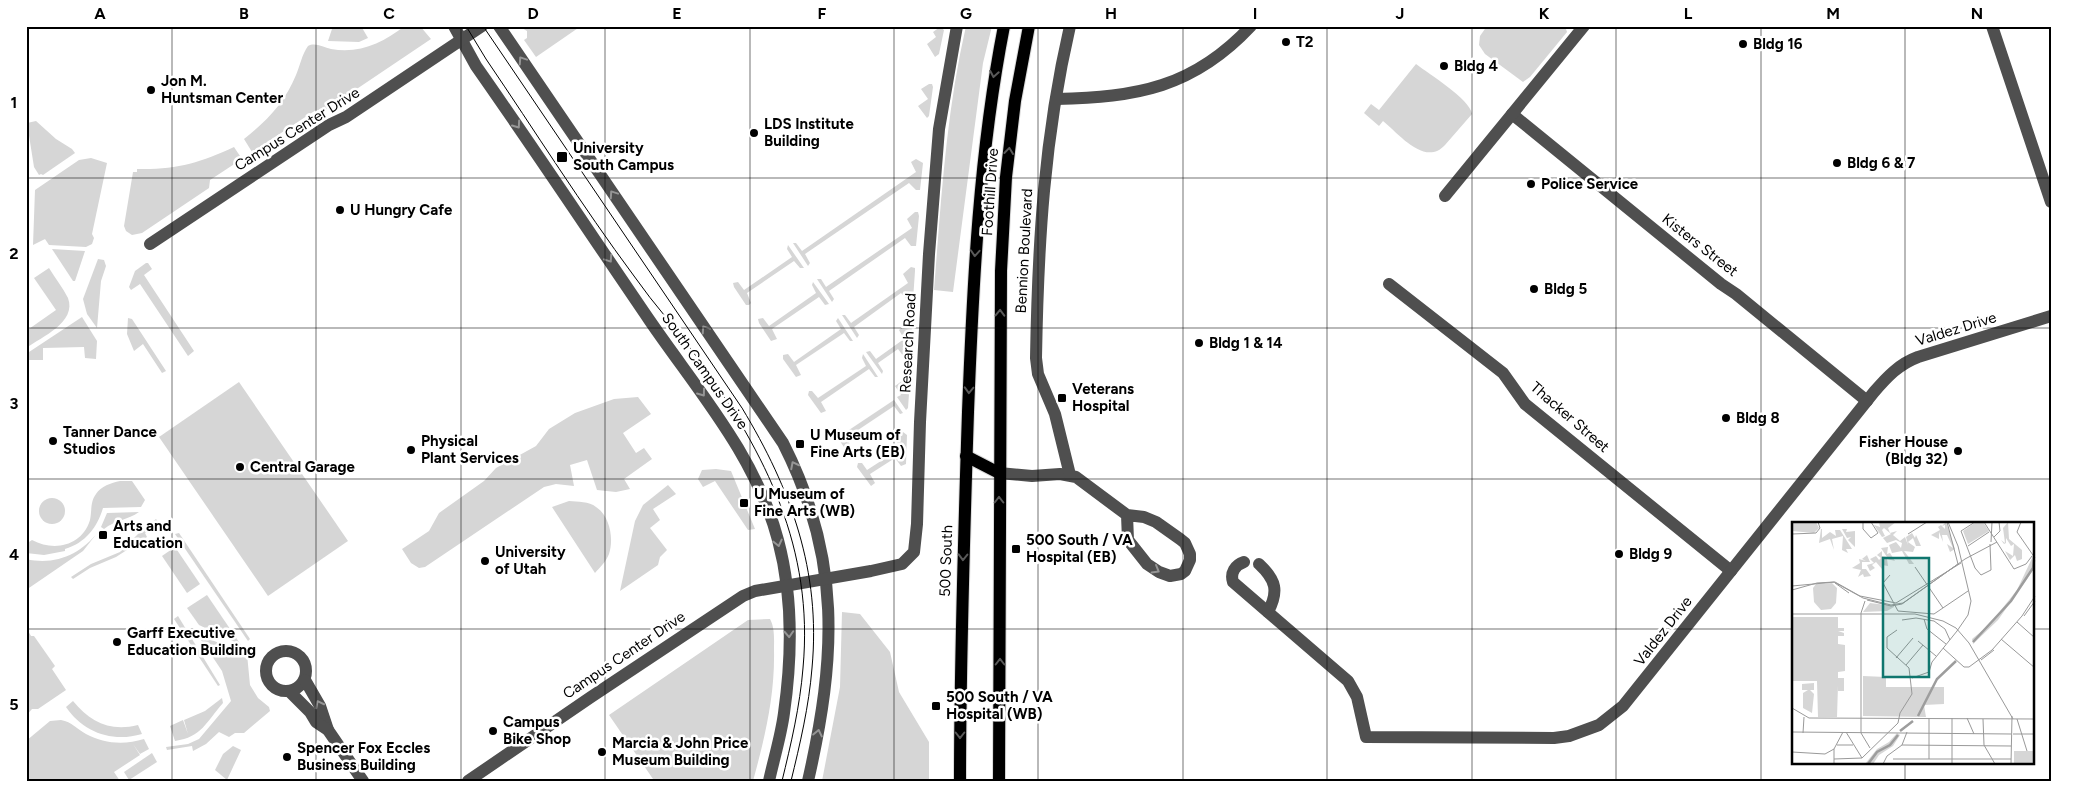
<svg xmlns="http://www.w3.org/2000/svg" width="2077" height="807" font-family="Figtree,sans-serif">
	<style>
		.green { fill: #d6d6d6 }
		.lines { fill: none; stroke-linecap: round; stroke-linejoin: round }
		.major-casing { stroke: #dbdbdb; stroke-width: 14 }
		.minor { stroke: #4f4f4f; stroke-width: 12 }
		.major { stroke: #000; stroke-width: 12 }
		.tram { stroke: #000; stroke-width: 1 }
		.oneway { stroke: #959595 }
		.oneway2 { stroke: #595959 }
		.grid { fill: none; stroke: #000; stroke-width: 1; stroke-opacity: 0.55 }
		.poi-dot { fill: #000; stroke: #fff; stroke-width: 2 }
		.labels { text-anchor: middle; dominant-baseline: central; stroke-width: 5; stroke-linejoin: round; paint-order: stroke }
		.poi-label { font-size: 15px; font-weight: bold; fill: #000; stroke: #fff; text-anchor: start }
		.street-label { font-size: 15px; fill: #000; stroke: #fff }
		.inset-river { fill: none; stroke: #9d9d9d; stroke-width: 2.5 }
		.inset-road { fill: none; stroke: #999; stroke-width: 1 }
		.view { fill: #0f766e; fill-opacity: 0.15; stroke: #0f766e; stroke-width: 2.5 }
		.inset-edge { fill: none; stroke: #000; stroke-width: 2.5 }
		.neatline { fill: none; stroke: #000; stroke-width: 2 }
		.grid-label { font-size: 16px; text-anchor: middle; font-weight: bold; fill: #000 }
	</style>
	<rect width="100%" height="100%" fill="#fff"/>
	<!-- green -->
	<g class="green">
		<path d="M333 26H361L368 38 359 42 328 41Z"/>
		<path d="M405 26H420L431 39 324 111 316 110 252 152 244 139C267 121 285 102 296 75 300 66 302 54 308 46 315 42 323 47 331 49 360 54 382 43 405 26Z"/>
		<path d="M523 26H581L536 57 524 40 527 38V31L522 28Z"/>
		<path d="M966 26H992L983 63 953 292 934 290C941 202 946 113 966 26Z"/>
		<path d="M1487 26H1565L1567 32 1530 77 1523 82 1485 54 1479 45 1480 36Z"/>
		<path d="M940 27 944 30 939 54 935 57 927 44 936 37 933 32Z"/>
		<path d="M1416 64C1429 74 1470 99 1472 114L1445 145C1425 167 1399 134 1383 121L1379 126 1364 113 1371 104 1379 110Z"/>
		<path d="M929 84H932L933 87 929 116 927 118 918 106 928 99 921 89Z"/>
		<path d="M36 121 56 139 72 149 75 153 43 175 41 174 39 175 34 167 27 123Z"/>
		<path d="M234 147 242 159 210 180 209 188 142 233 132 235 126 231 124 226 133 172H137V169C175 170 200 163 234 147Z"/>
		<path d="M91 158 107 163 92 234 94 238 92 244 86 247 49 245 45 239 47 238 33 245 35 190 79 160Z"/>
		<path d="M916 159 923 163 920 190H916L909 183 805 254 810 263 808 266 793 243H796L802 251 916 172 911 162Z"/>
		<path d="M915 212H918L919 216 916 246H911L905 238 829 291 834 299 832 302 817 279H821L826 287 912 228 907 219Z"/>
		<path d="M788 245 804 268H800L794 261 747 293 751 303 749 305H746L734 287 733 283 738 282 744 290 792 257 787 249Z"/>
		<path d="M52 249 85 251 75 281H73Z"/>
		<path d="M98 259 104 260 106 266 101 281 97 328 87 314 83 299Z"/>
		<path d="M146 263H148L152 269 144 275 194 351 188 356 140 284 131 290 129 287 135 271Z"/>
		<path d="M911 267 915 268V271L913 300 908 301 901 293 854 327 859 335 857 338 842 315H845L851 323 908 283 903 274Z"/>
		<path d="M49 268C55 278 63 288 68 298 77 322 42 337 26 348V331L56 310 34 278Z"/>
		<path d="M813 282 829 304 825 305 819 297 772 329 777 339 771 341 759 323 758 319 763 318 769 326 816 293 812 285Z"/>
		<path d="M82 317 97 341 96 359 85 358 84 347 43 348V360H26V354Z"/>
		<path d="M128 318 132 319 166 371 162 373 143 344 134 351 127 334Z"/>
		<path d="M838 318 853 341H850L844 333 796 365 801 375 796 377 783 359V355L788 354 794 362 841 329 836 321Z"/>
		<path d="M907 323 911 324 912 327 909 356 904 357 898 349 878 363 883 371 882 374 866 352 870 351 876 359 904 339 899 330Z"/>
		<path d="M863 354 878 377H875L869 369 821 402 826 411 821 413 808 395 809 391H812L818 398 866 366 862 358Z"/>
		<path d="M906 378 910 380 908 408 906 410 897 397 901 395 895 386Z"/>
		<path d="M239 382 348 541 268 596 159 437Z"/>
		<path d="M638 397 651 414 623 433 636 453 644 448 652 459 624 479 630 489 616 492 597 490 587 460 570 465 574 486 556 484 544 487 425 567 419 568 411 563 402 549 429 531 439 513 484 481 496 468 536 446 549 429 575 413 614 399Z"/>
		<path d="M894 400 903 413 900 414 894 406 846 438 851 446 848 450H846L833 431V427H837L843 434Z"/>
		<path d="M903 432 907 435 906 464 901 466 895 458 870 474 875 483 871 486 857 467 858 463H862L867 470 901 448 895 439Z"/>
		<path d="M716 469 731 471 755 529 748 530 715 481 703 487 698 479 702 470Z"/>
		<path d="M120 481H132L145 500 141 507 103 508C97 528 85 543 65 549V551L44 555 26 553V544L32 540C54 552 82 546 90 520 92 511 90 502 96 494 101 486 111 483 120 481Z"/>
		<path d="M668 485 676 494 653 509 660 520 650 528 667 550 660 557 658 565 620 591 635 521 643 505Z"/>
		<circle cx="52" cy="511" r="13"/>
		<path d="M569 501C578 502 589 501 596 507 610 516 614 539 609 554 606 562 600 567 595 573L552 507Z"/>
		<path d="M139 512C128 520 115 520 104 529L101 527 107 513Z"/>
		<path d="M156 519 159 523 145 533 147 537 116 557 90 568 73 579 71 577 91 564 120 552 141 531Z"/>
		<path d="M98 532 83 551 26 590V559C55 566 81 554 98 532Z"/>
		<path d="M179 533 250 639 248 641 175 534Z"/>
		<path d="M175 547 200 584 187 593 162 556Z"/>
		<path d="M207 595 241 645 199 625 187 608Z"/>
		<path d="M842 612 860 614 890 652 899 692 929 742V781H822L840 687Z"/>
		<path d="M178 616 220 685 218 686 174 619Z"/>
		<path d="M770 619C775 628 774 640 774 650 775 696 765 737 753 781H651L653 779 609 715 748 620Z"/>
		<path d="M26 623 29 627 27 629 31 636H34L55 666 52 669 66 690 38 709H32L26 716Z"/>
		<path d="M204 637 247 654 250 685 258 698 269 707 270 711 244 733H235L229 737 219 732 206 744 193 751 192 746 167 750 166 747 188 744 199 739 231 701 222 671 212 656 216 653 210 645 206 647 201 640Z"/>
		<path d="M222 698 223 703C206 722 202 737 175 741L170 726 183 720 188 734 184 720 205 711Z"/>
		<path d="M73 701C90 722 110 732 138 725L142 734C112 743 83 732 66 707Z"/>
		<path d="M61 720C72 722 77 729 86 734 104 744 125 745 144 739L149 749 140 754 133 744 140 755 114 772 120 781H26V741L50 721Z"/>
		<path d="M233 746 241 750 227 780 215 770 223 754Z"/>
		<path d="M152 753 157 762 129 780 124 772Z"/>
	</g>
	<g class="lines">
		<!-- major casing -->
		<g class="major-casing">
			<g id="major">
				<path d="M966 456 999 473"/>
				<path d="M960 781C960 658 964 535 968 412 973 282 979 154 1004 26"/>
				<path d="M999 781 1001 271 1006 177 1015 101 1029 26"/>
			</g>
		</g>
		<!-- minor -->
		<g class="minor">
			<path d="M454 26 476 66C535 150 592 236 650 321 698 391 756 456 778 540 793 596 792 657 784 713 781 736 774 758 769 781"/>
			<path d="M499 26 783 443C842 559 836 658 808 781"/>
			<path d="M1992 26 2051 202"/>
			<path d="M1056 99C1137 97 1193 88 1251 26"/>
			<path d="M1512 114 1721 284 1736 294 1867 401"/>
			<path d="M1445 196 1584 26"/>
			<path d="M150 244 329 125 346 117 482 26"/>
			<path d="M1389 284 1503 373 1525 404 1731 571"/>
			<path d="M999 473 1032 476 1060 474 1076 477 1127 515 1144 517 1156 522 1180 539 1185 543 1190 554V560L1185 571 1181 574 1170 576 1159 572 1147 564 1128 540 1127 515"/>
			<path d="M1070 475 1055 414 1038 374 1036 358C1038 243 1044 138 1070 26"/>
			<path d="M1244 562C1235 565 1230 573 1233 582L1348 681 1357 697 1366 737 1554 738 1569 736 1599 725 1623 706 1874 392C1887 377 1899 364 1918 357L2051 316"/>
			<path d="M1259 564C1276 580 1279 591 1268 612"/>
			<circle cx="286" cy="671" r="20"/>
			<path d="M305 680 320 706 328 730"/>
			<path d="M289 691 310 712 316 722 328 730 363 781"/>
			<path d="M468 781 591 697 743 596 755 591 871 571 902 564 914 552 917 524 920 422 929 254 939 129 957 26"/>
		</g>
		<!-- major -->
		<use href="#major" class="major"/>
		<!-- tram -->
		<g class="tram">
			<path d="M466 26 486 59C535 131 582 206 634 276 654 305 679 331 699 360 766 454 814 549 803 668 800 706 791 744 782 781"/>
			<path d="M483 26 742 408C791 489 821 571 812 668 809 706 800 744 791 781"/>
		</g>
	</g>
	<!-- one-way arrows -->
	<defs><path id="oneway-chevron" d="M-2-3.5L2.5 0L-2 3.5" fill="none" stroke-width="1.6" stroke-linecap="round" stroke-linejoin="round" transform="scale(1.25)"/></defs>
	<g class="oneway">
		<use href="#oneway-chevron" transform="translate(522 60) rotate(-124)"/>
		<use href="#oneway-chevron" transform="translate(517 125) rotate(55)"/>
		<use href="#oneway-chevron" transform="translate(613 194) rotate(-124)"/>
		<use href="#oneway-chevron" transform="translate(609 259) rotate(56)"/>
		<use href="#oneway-chevron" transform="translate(705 329) rotate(-124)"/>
		<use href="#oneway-chevron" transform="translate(702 393) rotate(54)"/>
		<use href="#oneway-chevron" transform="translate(794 465) rotate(-117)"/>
		<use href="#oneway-chevron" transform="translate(778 543) rotate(77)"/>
		<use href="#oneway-chevron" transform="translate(1156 570) rotate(30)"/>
		<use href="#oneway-chevron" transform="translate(789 634) rotate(87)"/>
		<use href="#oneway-chevron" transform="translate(319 704) rotate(-117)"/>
		<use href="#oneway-chevron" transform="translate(818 733) rotate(-78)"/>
	</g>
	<g class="oneway2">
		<use href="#oneway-chevron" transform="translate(994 74) rotate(100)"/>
		<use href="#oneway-chevron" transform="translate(1009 151) rotate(-83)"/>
		<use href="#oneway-chevron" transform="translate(975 253) rotate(94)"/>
		<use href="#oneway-chevron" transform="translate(1000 313) rotate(-89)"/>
		<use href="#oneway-chevron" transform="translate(969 390) rotate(92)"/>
		<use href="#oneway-chevron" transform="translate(999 500) rotate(-90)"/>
		<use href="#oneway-chevron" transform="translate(963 557) rotate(91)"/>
		<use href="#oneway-chevron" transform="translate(1000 662) rotate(-90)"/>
		<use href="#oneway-chevron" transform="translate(960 735) rotate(90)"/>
	</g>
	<!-- grid -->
	<path class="grid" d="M172 26V781M316 26V781M461 26V781M605 26V781M750 26V781M894 26V781M1038 26V781M1183 26V781M1327 26V781M1472 26V781M1616 26V781M1761 26V781M1905 26V523M26 178H2051M26 328H2051M26 479H2051M26 629H1793M2033 629H2051M1905 763V781"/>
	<!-- markers -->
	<g class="poi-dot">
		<circle cx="1286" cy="42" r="5"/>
		<circle cx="1743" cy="44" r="5"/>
		<circle cx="1444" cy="66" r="5"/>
		<circle cx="151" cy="90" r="5"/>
		<circle cx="754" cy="133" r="5"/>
		<rect x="556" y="151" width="12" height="12" rx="2.5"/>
		<circle cx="1837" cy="163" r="5"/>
		<circle cx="1531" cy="184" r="5"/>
		<circle cx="340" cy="210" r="5"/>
		<circle cx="1534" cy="289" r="5"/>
		<circle cx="1199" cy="343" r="5"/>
		<rect x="1057" y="393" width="10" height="10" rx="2.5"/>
		<circle cx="1726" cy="418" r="5"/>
		<circle cx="53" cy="441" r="5"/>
		<rect x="795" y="439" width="10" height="10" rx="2.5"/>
		<circle cx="411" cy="450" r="5"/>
		<circle cx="1958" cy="451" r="5"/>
		<circle cx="240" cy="467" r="5"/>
		<rect x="739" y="498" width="10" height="10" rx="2.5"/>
		<rect x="98" y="530" width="10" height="10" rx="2.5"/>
		<rect x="1011" y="544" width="10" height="10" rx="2.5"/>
		<circle cx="1619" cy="554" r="5"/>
		<circle cx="485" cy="561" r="5"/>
		<circle cx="117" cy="642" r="5"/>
		<rect x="931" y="701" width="10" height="10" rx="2.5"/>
		<circle cx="493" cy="731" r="5"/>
		<circle cx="602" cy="752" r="5"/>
		<circle cx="287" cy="757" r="5"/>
	</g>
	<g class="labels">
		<!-- poi labels -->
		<g class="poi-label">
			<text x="1296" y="42">T2</text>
			<text x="1753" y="44">Bldg 16</text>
			<text x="1454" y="66">Bldg 4</text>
			<text x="161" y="81">Jon M.<tspan x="161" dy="17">Huntsman Center</tspan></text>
			<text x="764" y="124">LDS Institute<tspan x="764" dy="17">Building</tspan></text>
			<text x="573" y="148">University<tspan x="573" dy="17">South Campus</tspan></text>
			<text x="1847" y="163">Bldg 6 &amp; 7</text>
			<text x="1541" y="184">Police Service</text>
			<text x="350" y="210">U Hungry Cafe</text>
			<text x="1544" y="289">Bldg 5</text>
			<text x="1209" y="343">Bldg 1 &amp; 14</text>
			<text x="1072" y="389">Veterans<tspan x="1072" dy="17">Hospital</tspan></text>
			<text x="1736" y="418">Bldg 8</text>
			<text x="63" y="432">Tanner Dance<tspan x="63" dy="17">Studios</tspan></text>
			<text x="810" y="435">U Museum of<tspan x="810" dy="17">Fine Arts (EB)</tspan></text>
			<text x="421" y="441">Physical<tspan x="421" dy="17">Plant Services</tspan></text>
			<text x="1948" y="442" text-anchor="end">Fisher House<tspan x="1948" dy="17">(Bldg 32)</tspan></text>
			<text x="250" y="467">Central Garage</text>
			<text x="754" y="494">U Museum of<tspan x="754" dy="17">Fine Arts (WB)</tspan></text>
			<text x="113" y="526">Arts and<tspan x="113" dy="17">Education</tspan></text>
			<text x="1026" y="540">500 South / VA<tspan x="1026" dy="17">Hospital (EB)</tspan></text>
			<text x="495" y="552">University<tspan x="495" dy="17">of Utah</tspan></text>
			<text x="1629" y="554">Bldg 9</text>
			<text x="127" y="633">Garff Executive<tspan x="127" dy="17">Education Building</tspan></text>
			<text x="946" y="697">500 South / VA<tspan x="946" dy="17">Hospital (WB)</tspan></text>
			<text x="503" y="722">Campus<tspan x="503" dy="17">Bike Shop</tspan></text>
			<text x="612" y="743">Marcia &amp; John Price<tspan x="612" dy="17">Museum Building</tspan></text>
			<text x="297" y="748">Spencer Fox Eccles<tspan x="297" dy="17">Business Building</tspan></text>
		</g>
		<!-- street labels -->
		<g class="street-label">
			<text transform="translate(297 129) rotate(-32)">Campus Center Drive</text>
			<text transform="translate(990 192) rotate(-86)">Foothill Drive</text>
			<text transform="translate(1700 245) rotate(38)">Kisters Street</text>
			<text transform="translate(1024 251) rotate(-87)">Bennion Boulevard</text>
			<text transform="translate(1956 329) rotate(-17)">Valdez Drive</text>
			<text transform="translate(908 343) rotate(-87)">Research Road</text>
			<text transform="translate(705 371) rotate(55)">South Campus Drive</text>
			<text transform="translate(1570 417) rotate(41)">Thacker Street</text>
			<text transform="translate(946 561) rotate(-88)">500 South</text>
			<text transform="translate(1663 631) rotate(-52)">Valdez Drive</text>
			<text transform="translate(624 655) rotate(-34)">Campus Center Drive</text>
		</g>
	</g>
	<!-- overview -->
	<g transform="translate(1792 522)">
		<rect width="242" height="242" fill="#fff"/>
		<path d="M24 0 27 6 22 11 0 9 1 0ZM87 0H104L96 6 98 11 105 9 101 13 108 19 113 15 116 23 114 15 120 11 123 16 124 13 129 24H124L121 16 116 20 123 25 121 30 112 29 122 42H117L110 29 100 31 97 23 104 20 109 26 110 21 104 18 95 21 91 16 99 12 92 6 90 8 93 14 90 15 82 3 88 5ZM154 0 163 27 158 30 155 22 161 26 155 13H150L151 20 147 10V17L139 13 148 8 146 5 149 3 153 7V3L150 4ZM184 0H191L197 9 176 22 171 9ZM216 0 217 17 230 28V37L225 39 223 33 218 38 213 29 221 34 222 22 219 24 214 16V21L212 22 209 18 213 21 211 6ZM29 7H30V16L38 10 44 14 43 8H48L60 27H54L56 31 50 28 51 14 40 17 42 28 38 17 27 21ZM50 7H55L54 10 63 9V25L56 18 59 15 55 16ZM96 25 95 32 98 31 103 39 95 37 96 44 90 43V47L84 40 80 43 83 46 78 49 75 43 82 41 78 37 84 34 87 38 89 36 85 33 90 29V34L95 35 89 26ZM242 32V46L235 57 206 98 181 122 180 117 197 103 225 68ZM75 33 78 40H70V47H74L79 54 72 55 71 52 66 55 69 48 60 46 68 41 67 37 74 39 70 37ZM40 61 45 66 44 81 39 87 29 88 22 80 21 66 24 62ZM78 81 102 84V85L95 89 71 90ZM0 95H46V106H52V109H46L52 111V114H46V122L53 123V149L46 150V156H52V169H46V163L45 195H26L25 159H0ZM71 154 94 155V165H152V182L132 183 134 195 71 194ZM22 161V168H18L22 172 20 191 11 186V171L16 168H10V162ZM105 211 108 213 101 224 87 233 81 242H73L85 227 97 220ZM222 229H242V242H222Z" fill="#d6d6d6"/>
		<path class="inset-river" d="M181 120 219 79 241 46 242 38M126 194 145 157 164 139M108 209 121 199M76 242 85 230 98 223 106 213"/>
		<path class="inset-road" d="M71 0V7L79 16 86 11 79 0M156 0 166 24 179 79 176 93 165 109M183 0 169 9 183 46 189 53 199 48 198 22M192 0 222 47 234 42 240 34M229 0 225 10 243 36M0 12 24 11 28 6 26 0M116 12 135 0M202 15 208 9 207 0M199 20 200 0M176 24 197 10M123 45 151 86M98 53 91 61 106 89 142 92 176 69M43 61 57 71M0 64 43 60 68 74 104 81 169 41M0 68 25 61 42 60 71 76 99 83 111 81 166 42 155 0M75 78 99 84 110 82 173 37 205 20M73 79 69 91V211L78 226M0 92H123L151 99 164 106 177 121 221 197M232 94 243 79M132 97 135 107 154 122M110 98 124 96 142 99 153 107 158 118M225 100 243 116M209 117 243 146M126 119 144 134M151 126 172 145H177L200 128 230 94 243 74M104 136 121 116M189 138 202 128M114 143 131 123M120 156 137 150 140 140 165 109M0 186 17 196 243 197M137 196V237M160 196V242M175 196 182 212M191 197 192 223 203 242M225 197 235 229M0 210 219 212M54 210 70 236M11 211 12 195M221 212H243M45 223H61M110 223 219 224M0 230 33 232 42 227M70 236 106 201 108 191 120 172 117 146 95 126V115L105 108M42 237 70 236M101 237H219M42 242V227L51 210M91 242 95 234 110 223 115 210M219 242 220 194"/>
		<path class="view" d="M91 36H137V155H91Z"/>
		<rect width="242" height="242" class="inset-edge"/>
	</g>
	<!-- border -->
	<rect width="2077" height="807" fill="none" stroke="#ffffff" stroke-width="55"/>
	<rect x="28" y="28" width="2022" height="752" class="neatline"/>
	<g class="grid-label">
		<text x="100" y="19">A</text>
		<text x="244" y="19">B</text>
		<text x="389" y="19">C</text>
		<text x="533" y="19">D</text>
		<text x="677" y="19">E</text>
		<text x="822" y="19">F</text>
		<text x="966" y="19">G</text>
		<text x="1111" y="19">H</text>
		<text x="1255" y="19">I</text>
		<text x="1400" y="19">J</text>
		<text x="1544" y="19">K</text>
		<text x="1688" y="19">L</text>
		<text x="1833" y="19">M</text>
		<text x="1977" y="19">N</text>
		<text x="14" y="108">1</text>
		<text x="14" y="259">2</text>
		<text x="14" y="409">3</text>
		<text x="14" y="560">4</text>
		<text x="14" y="710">5</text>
	</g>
</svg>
